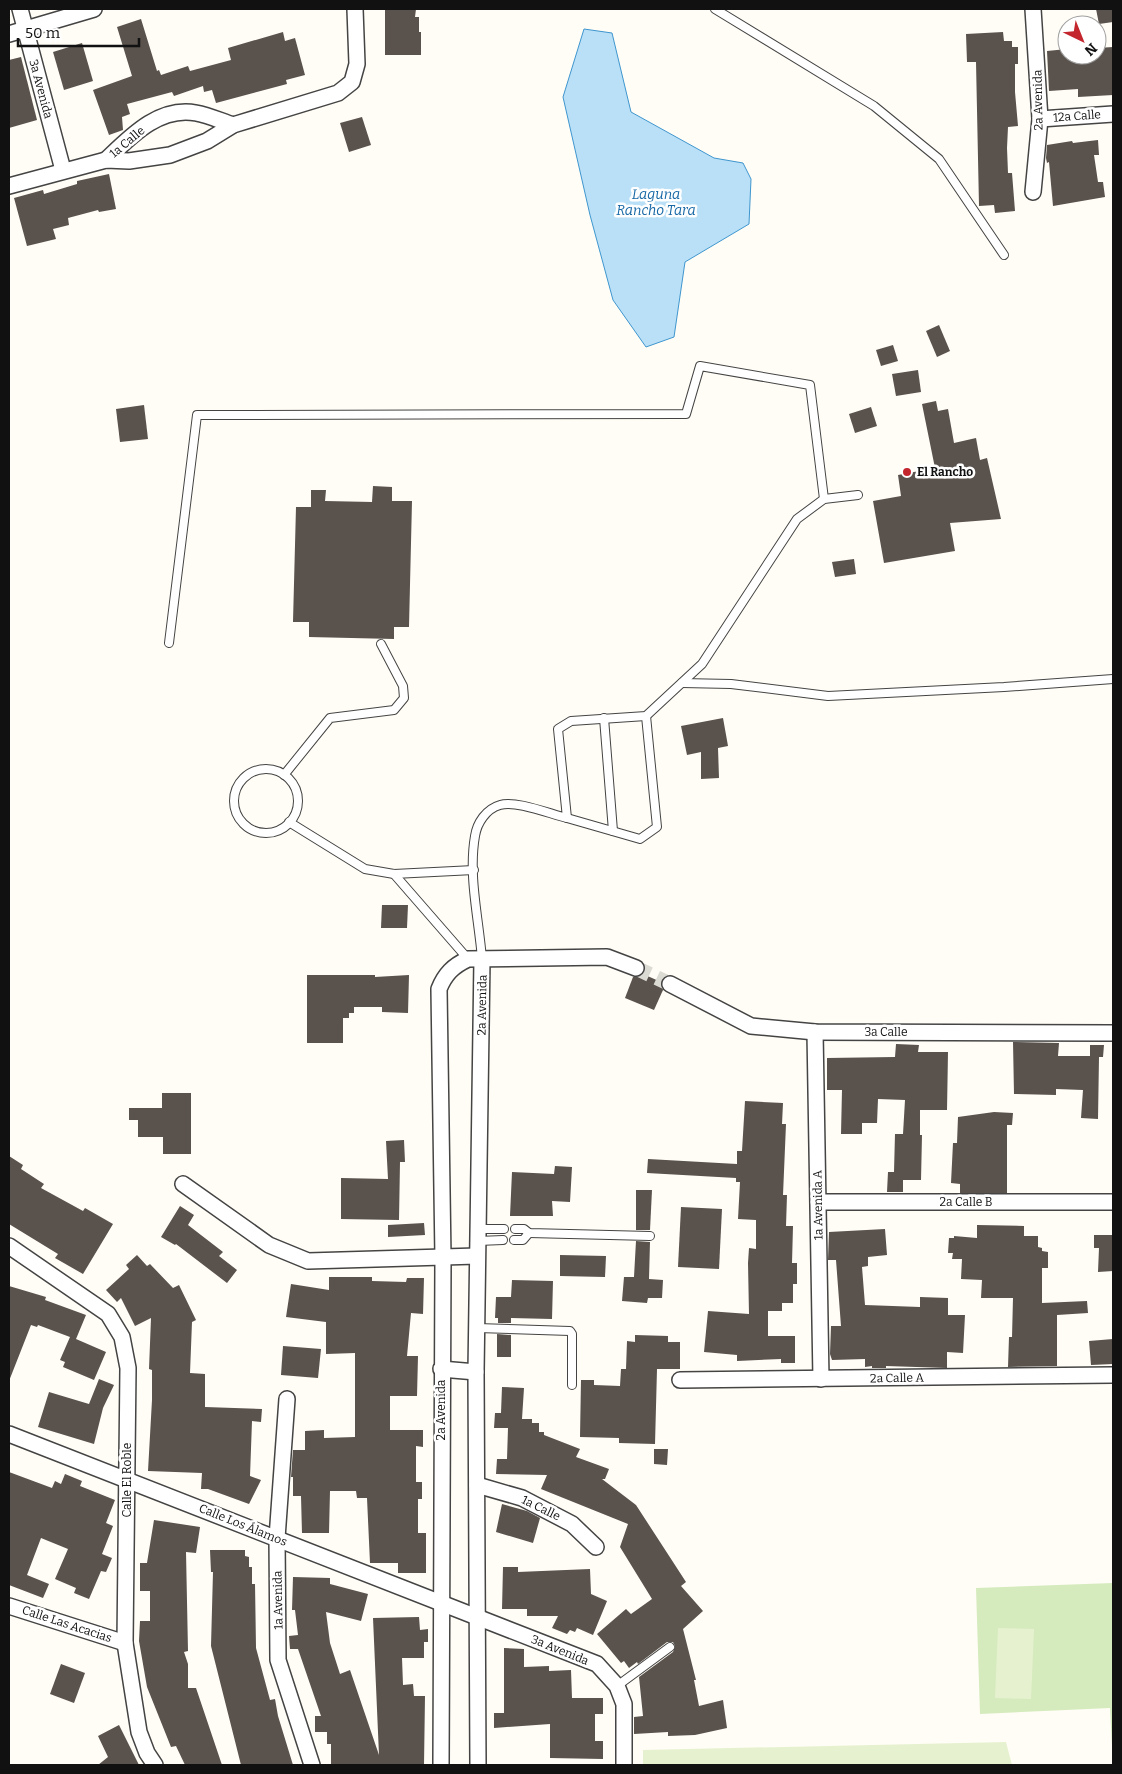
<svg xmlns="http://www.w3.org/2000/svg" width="1122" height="1774" font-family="Bitter,serif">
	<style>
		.green { fill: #d5ebbd }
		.pitch { fill: #e6f2cf }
		.water { fill: #b9e0f7; stroke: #3f96cf }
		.building { fill: #5a524d }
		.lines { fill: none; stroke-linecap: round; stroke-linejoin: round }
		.minor-tunnel { stroke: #dbdad3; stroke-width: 15; stroke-dasharray: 15 8; stroke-linecap: butt }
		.service-casing { stroke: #444; stroke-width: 10 }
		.minor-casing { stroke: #444; stroke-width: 18 }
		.service { stroke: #fff; stroke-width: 8 }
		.minor { stroke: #fff; stroke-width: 15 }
		.poi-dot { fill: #c4262e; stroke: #fff; stroke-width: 2 }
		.labels { text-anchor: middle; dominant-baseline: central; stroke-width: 5; stroke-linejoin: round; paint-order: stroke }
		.street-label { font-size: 12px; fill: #111; stroke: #fff }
		.poi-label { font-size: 12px; font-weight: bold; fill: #111; stroke: #fff; text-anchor: start }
		.water-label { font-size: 14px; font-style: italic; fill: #1768a6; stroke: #fff }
	</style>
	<rect width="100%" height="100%" fill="#fffdf5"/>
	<!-- green -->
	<path class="green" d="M1113 1583V1765L1110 1708 980 1714 976 1588Z"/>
	<!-- pitch -->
	<g class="pitch">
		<path d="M998 1628 1034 1629 1031 1699 995 1698Z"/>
		<path d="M1006 1742 1012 1765H643V1750Z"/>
	</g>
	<!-- water -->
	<path class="water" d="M584 29 612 33 631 112 714 158 743 163 751 179 749 224 685 262 674 337 646 347 613 300 590 215 563 97Z"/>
	<!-- building -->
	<g class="building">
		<path d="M385 9H416L415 17H419V32H421V55H385Z"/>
		<path d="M1096 9H1113V22L1099 24Z"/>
		<path d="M141 19 157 71 159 70 161 75 188 66 190 71 231 60 228 48 283 32 285 41 295 38 305 75 286 80 287 84 216 103 212 90 204 92 203 86 174 96 172 92 127 104 130 114 122 117 123 130 109 135 93 90 132 76 117 27Z"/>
		<path d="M1003 32 1004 41H1012V47H1018V64H1015V92L1018 126 1008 127 1007 148 1008 173H1012L1015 211 995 213 994 205 979 206 976 62H967L966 34Z"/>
		<path d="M82 43 93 81 64 90 53 52Z"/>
		<path d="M1113 47V95L1078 97V89L1049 91 1047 51 1067 49V55H1097V48Z"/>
		<path d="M21 57 37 120 9 128V60Z"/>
		<path d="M362 117 371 145 349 152 340 123Z"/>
		<path d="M1098 140 1099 155H1094L1098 182H1103L1105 197 1053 206 1049 162 1047 163 1046 158 1047 145 1072 141 1073 143Z"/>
		<path d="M109 174 116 209 99 212 98 210 68 218 69 225 53 229 56 239 27 246 14 198 43 190 44 194 77 184V181Z"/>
		<path d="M939 325 950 351 937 357 926 331Z"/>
		<path d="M893 345 898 361 881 366 876 350Z"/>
		<path d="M918 370 921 392 896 396 892 374Z"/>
		<path d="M936 401 938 411 948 409 954 443 976 438 980 460 987 458 1001 519 950 523 955 551 884 563 873 501 901 496 898 475 935 468 922 404Z"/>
		<path d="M144 405 148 439 120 442 116 409Z"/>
		<path d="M871 407 877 426 855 433 849 414Z"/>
		<path d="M373 486 392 487V501H412L409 627H394V639L309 637V622H293L296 507H311V490H326L325 501 372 502Z"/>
		<path d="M854 559 856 574 835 577 832 562Z"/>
		<path d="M723 718 728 746 718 748 719 778 701 779V752L687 755 681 726Z"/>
		<path d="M382 905H408L407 928H381Z"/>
		<path d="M643 974 661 982 663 990 654 1010 625 998 633 977Z"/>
		<path d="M307 975H375V977L409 975 408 1013 382 1012V1007H354V1013H349V1018H343V1043H307Z"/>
		<path d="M1013 1042 1059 1043 1058 1056H1090V1045H1104L1103 1057H1099L1098 1119 1081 1118 1083 1090 1056 1089V1095L1014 1094Z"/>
		<path d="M896 1044 919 1045 918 1052H948L947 1110H920V1135H922L921 1180H903V1192H887L888 1172H894L895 1134H903L905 1100 878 1099 877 1123H862V1134H841L842 1090H827V1058L895 1057Z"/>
		<path d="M162 1093H191V1154H163V1137H138V1120H129V1108H162Z"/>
		<path d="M745 1101 783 1103 782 1124H786L783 1195H787L786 1226H793L792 1263H797V1284H793V1303H782V1311H768V1336H795V1363H781V1359L737 1361V1355L704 1352 708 1311 749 1314 748 1263 749 1248 756 1249V1220L738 1219 740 1182H736V1178L647 1173 648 1159 737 1164V1151H742Z"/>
		<path d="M994 1112 1013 1113 1012 1125H1007V1193H960V1184L951 1183 953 1143H957L958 1117Z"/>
		<path d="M404 1140 405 1162H400L399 1220 341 1219V1178L388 1179 386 1141Z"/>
		<path d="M9 1156 23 1165 21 1169 44 1184 41 1188 83 1211 85 1208 113 1224 83 1274 55 1258 58 1254 9 1224Z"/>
		<path d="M555 1166 572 1167 570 1202 552 1201 553 1216H510L512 1172 554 1174Z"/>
		<path d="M636 1190H652L650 1230H636Z"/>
		<path d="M180 1206 194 1215 188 1225 223 1252 219 1256 237 1270 227 1283 176 1244 175 1245 161 1237Z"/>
		<path d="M681 1207 722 1209 719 1269 678 1267Z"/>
		<path d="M424 1223 425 1235 388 1237V1225Z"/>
		<path d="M977 1225 1024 1226V1236H1038V1247L1042 1248V1251L1048 1252V1268H1042V1303L1087 1301 1088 1313 1057 1315V1366L1008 1367 1009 1337H1012L1013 1298H981L982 1280 961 1279 962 1259H952L953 1253H948L949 1238H954V1236L977 1238Z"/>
		<path d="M885 1229 887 1255 868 1257V1266L862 1267 865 1305 920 1307V1297L948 1298V1315H965L963 1353 947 1352V1368L886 1366V1368H872V1366L865 1367V1359L832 1360 830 1354 831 1326H841L836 1260H828L829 1232Z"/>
		<path d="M1094 1235H1113V1271L1098 1272 1099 1248H1094Z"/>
		<path d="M636 1241 650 1242 649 1279 663 1280 662 1298H648L647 1303 622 1301 624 1277H634Z"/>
		<path d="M137 1255 147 1266 150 1264 173 1288 179 1285 196 1320 192 1322 190 1373 205 1374V1407L262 1409 261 1422 252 1421 250 1476 261 1480 249 1504 208 1489H201L202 1473 148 1471 152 1400V1370L149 1369 151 1318 135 1326 121 1298 117 1302 106 1290 129 1269 126 1265Z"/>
		<path d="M560 1255 606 1256 605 1277 560 1276Z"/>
		<path d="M329 1277H372V1281L406 1282 407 1278H424L423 1314 411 1313 407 1356H418L417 1396H390V1430H423V1447L416 1446V1482H422V1499H418V1533H426V1573H398V1563H370L367 1498H357L356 1491H330L329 1533H302L301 1496H293V1477H291L293 1450H305V1431L324 1430V1438L355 1437V1353L326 1354V1322L286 1317 291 1284 329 1290Z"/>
		<path d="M512 1280 553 1281 552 1319 511 1318V1323H498V1318H495L496 1297H511Z"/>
		<path d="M9 1286 46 1297 45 1300 86 1315 76 1339 106 1352 94 1380 63 1367 65 1362 60 1360 70 1337 38 1325 37 1327 31 1325 9 1381Z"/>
		<path d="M497 1334 511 1335V1357H497Z"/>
		<path d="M635 1335 668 1336V1342H680V1369H657L655 1444 619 1443V1438L580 1437 581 1380H594V1385L620 1386 621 1369H626L627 1341 635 1342Z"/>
		<path d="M1113 1339V1364L1091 1365 1089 1341Z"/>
		<path d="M283 1346 321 1349 318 1378 281 1375Z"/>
		<path d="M99 1379 114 1385 103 1408 94 1444 38 1427 49 1392 89 1404Z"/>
		<path d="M502 1387 524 1388 522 1419H532V1423H539V1432H544V1435L580 1449 576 1457 609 1469 605 1479H602L636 1505 686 1582 681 1586 703 1611 683 1629 696 1680H694L699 1706 723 1700 727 1728 695 1735 668 1736V1732L634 1734V1717L643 1716 639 1677 673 1652 675 1646 673 1642H667L638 1664 637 1662 629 1668 624 1661 621 1663 597 1634 626 1609 631 1614 652 1599 620 1547 628 1524 541 1489 547 1475 496 1474 497 1459H507L508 1428H494L495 1413H501Z"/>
		<path d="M654 1449H668L667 1465 654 1464Z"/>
		<path d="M9 1472 52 1488 55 1481 61 1484 65 1474 82 1481 80 1486 115 1500 106 1523 113 1526 102 1554 112 1558 106 1572 101 1571 89 1599 74 1593 76 1588 55 1579 68 1549 41 1538 27 1575 49 1584 43 1598 9 1585Z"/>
		<path d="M502 1504 527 1511 540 1518 533 1543 496 1532Z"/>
		<path d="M154 1520 200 1527 196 1553 186 1552 188 1651 184 1652 188 1664V1688H196L222 1765H185L176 1746 171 1747 147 1687 139 1641 140 1621H150V1591H140V1563H147Z"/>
		<path d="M210 1550H245V1556L249 1557V1567H252V1584H255L256 1648 270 1700 275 1699 278 1716 293 1765H241L211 1646 213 1572H211Z"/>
		<path d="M503 1567H518V1572L590 1569 591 1594 607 1601 593 1635 577 1628 575 1632 570 1630 567 1634 552 1628 558 1616H527V1609H502Z"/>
		<path d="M293 1577 330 1578V1584L368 1594 361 1621 326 1612 330 1643 340 1674 350 1670 379 1755 373 1618 419 1617 420 1630 428 1629V1642H424V1658H402L403 1685 413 1684 414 1696H425L424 1765H331V1744H327V1732H315V1716H321L298 1649H290L289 1636 298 1635 295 1610H292Z"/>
		<path d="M504 1648 524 1649V1667L549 1666V1671L571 1670 572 1698H603V1714H595V1741H603V1759L550 1758V1724L494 1728V1713H504Z"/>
		<path d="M61 1664 85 1673 74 1703 50 1694Z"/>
		<path d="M119 1725 139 1765H98L108 1757 98 1736Z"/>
	</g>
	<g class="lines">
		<!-- minor-tunnel -->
		<path class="minor-tunnel" d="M636 968 670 984"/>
		<!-- service casing -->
		<g class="service-casing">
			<g id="service">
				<path d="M715 9 874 106 939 159 1004 255"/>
				<path d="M169 643 197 415 686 414 700 366 810 385 824 499"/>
				<path d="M682 683 731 684 828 696 1004 687 1113 679"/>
				<path d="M604 718 613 831"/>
				<circle cx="266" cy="801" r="32"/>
				<path d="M284 775 330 718 394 710 404 698 403 686 381 644"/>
				<path d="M567 818 640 839 657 827 646 716"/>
				<path d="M289 822 365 869 394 874 474 870"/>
				<path d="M394 874 468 959"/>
				<path d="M482 959C479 920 468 876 475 836 477 823 486 809 500 805 516 800 550 814 567 818L558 729 571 721 646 716 702 664 797 519 824 499 858 495"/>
				<path d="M478 1229H504"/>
				<path d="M515 1229H524L529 1233 650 1236"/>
				<path d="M514 1240H523L529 1233"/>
				<path d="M478 1241 503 1240"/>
				<path d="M477 1328 570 1331 572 1334V1385"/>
				<path d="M617 1686 670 1647"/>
			</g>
		</g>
		<!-- minor casing -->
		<g class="minor-casing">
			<g id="minor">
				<path d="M20 9 63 170"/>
				<path d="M1033 9 1040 119 1033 192"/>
				<path d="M9 34 94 9"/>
				<path d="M1040 119 1113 114"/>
				<path d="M106 160C130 137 159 106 196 113 208 115 221 121 233 125"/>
				<path d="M9 186 106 160 129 161 170 155 207 141 233 125 338 93 352 82 357 64 355 9"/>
				<path d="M670 984 751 1026 815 1032 1113 1033"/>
				<path d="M815 1032 821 1379"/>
				<path d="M183 1184 269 1245 308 1261 477 1256"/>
				<path d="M818 1202H1113"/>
				<path d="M9 1246 108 1314 122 1337 128 1368 125 1643 139 1732 147 1753 155 1765"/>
				<path d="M441 1369 476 1372"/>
				<path d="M680 1380 1113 1375"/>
				<path d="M287 1399 277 1538 278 1660 312 1765"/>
				<path d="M9 1434 597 1664 617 1686 624 1704V1765"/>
				<path d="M477 1485 522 1498 572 1524 596 1547"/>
				<path d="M9 1606 125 1643"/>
				<path d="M441 1765 443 1258 439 989C445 974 453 966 468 959L607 957 636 968"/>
				<path d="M478 1765 476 1372 482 959"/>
			</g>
		</g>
		<!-- service -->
		<use href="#service" class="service"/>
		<!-- minor -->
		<use href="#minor" class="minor"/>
	</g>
	<!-- markers -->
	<circle class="poi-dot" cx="907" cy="472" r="5"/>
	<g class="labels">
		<!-- street labels -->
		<g class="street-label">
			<text transform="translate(41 89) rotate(75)">3a Avenida</text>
			<text transform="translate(1038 100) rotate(-91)">2a Avenida</text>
			<text transform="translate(1077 116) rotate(-4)">12a Calle</text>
			<text transform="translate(127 142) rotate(-40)">1a Calle</text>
			<text transform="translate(482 1005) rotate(-89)">2a Avenida</text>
			<text x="886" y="1032">3a Calle</text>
			<text x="966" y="1202">2a Calle B</text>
			<text transform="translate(818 1205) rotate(-91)">1a Avenida A</text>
			<text transform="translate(897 1378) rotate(-1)">2a Calle A</text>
			<text transform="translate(441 1410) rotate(-90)">2a Avenida</text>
			<text transform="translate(127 1480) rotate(-90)">Calle El Roble</text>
			<text transform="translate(541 1508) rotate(26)">1a Calle</text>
			<text transform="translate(243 1525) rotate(22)">Calle Los Álamos</text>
			<text transform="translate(278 1600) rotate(-91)">1a Avenida</text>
			<text transform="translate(67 1624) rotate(18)">Calle Las Acacias</text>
			<text transform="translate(560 1650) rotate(22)">3a Avenida</text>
		</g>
		<!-- poi labels -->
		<g class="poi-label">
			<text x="917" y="472">El Rancho</text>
		</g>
		<!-- water labels -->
		<g class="water-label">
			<text x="656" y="194">Laguna<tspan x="656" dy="16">Rancho Tara</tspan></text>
		</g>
	</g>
	<!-- border -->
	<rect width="1122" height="1774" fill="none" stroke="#111111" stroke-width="20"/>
	<!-- north arrow -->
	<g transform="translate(1082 40) rotate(137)"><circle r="24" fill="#ffffff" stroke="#a0a0a0"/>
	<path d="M0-4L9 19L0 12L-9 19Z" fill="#c4262e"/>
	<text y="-8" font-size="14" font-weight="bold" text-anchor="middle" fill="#111111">N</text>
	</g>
	<!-- scale -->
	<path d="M18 38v8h121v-8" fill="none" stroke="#111111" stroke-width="2.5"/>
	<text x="25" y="38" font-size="15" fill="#111111" stroke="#ffffff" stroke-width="4" paint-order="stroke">50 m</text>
</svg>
